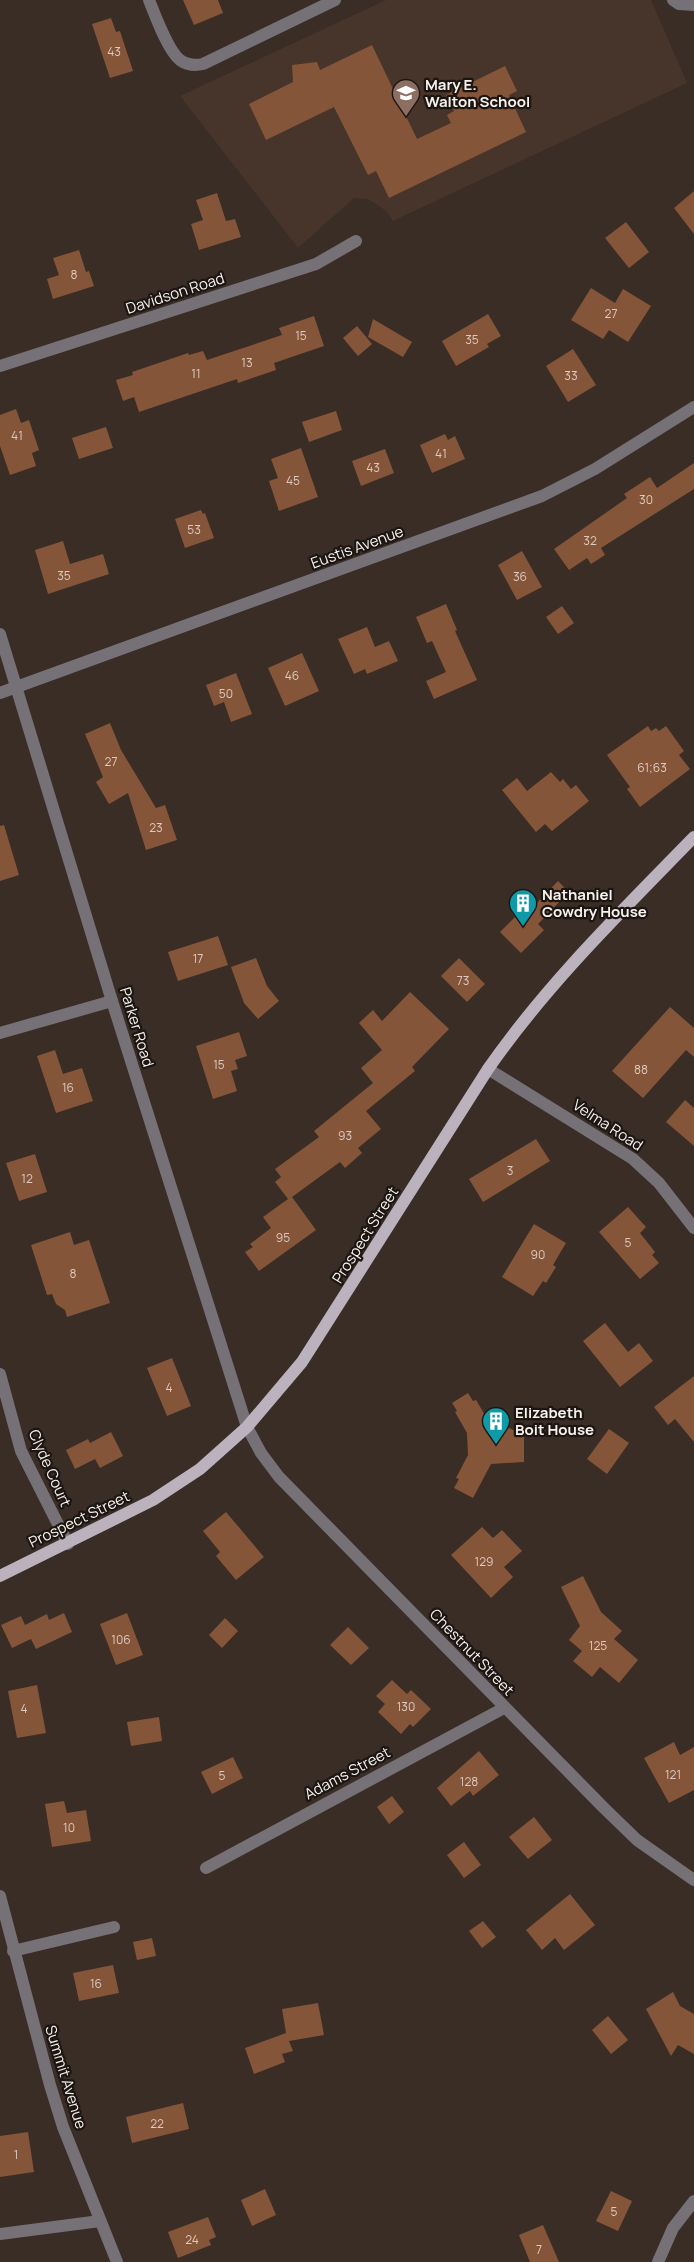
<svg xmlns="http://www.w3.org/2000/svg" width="694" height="2262" font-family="Manrope,sans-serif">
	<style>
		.built { fill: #47342a }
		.building { fill: #855539 }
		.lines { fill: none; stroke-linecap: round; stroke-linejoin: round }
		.minor { stroke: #767177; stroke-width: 12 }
		.major { stroke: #bbb2bd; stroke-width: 12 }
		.labels { text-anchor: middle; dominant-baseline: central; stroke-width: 4.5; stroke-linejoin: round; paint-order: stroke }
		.number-label { font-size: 12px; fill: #dccabf }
		.poi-label { font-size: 15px; font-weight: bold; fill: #f9f1ec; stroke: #1c1613; text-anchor: start }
		.street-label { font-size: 15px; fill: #f9f1ec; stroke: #1c1613 }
	</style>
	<rect width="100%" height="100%" fill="#392d26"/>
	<!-- built -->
	<path class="built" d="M386 0H651L687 83 393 221 387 212 378 205 367 199 354 198 298 248 180 96Z"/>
	<!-- building -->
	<g class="building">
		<path d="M183 0H218L223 13 194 25Z"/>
		<path d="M111 18 116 32 120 31 133 71 110 78 92 24Z"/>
		<path d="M372 45 417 139 451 123 447 115 454 111 446 95 505 66 517 91 509 95 526 132 389 198 376 171 368 175 334 107 266 140 249 104 293 82 292 65 317 62 320 70Z"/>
		<path d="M694 191V234L674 208Z"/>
		<path d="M217 193 226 221 235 219 241 237 199 250 191 224 203 220 196 200Z"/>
		<path d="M626 222 649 252 629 268 605 238Z"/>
		<path d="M79 250 86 272 89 271 94 286 53 299 47 279 59 275 53 258Z"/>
		<path d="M591 288 615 303 623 289 651 306 628 342 609 330 603 339 571 320Z"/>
		<path d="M488 314 501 336 487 344 489 347 456 366 442 341Z"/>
		<path d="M314 316 324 346 274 363 276 370 238 383 237 379 139 412 134 397 123 401 116 380 133 375 132 372 188 353 189 355 203 351 207 360 282 335 279 328Z"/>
		<path d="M373 319 412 342 403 357 368 337Z"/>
		<path d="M357 326 372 344 358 356 343 338Z"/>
		<path d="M573 349 596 385 568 402 546 366Z"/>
		<path d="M16 409 21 423 29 420 39 450 32 453 36 466 10 475 0 446V415Z"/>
		<path d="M336 411 342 430 309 442 302 422Z"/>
		<path d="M106 427 113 448 79 459 72 438Z"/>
		<path d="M445 434 448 440 455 436 465 459 432 473 420 445Z"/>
		<path d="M301 448 318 497 279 511 269 481 278 478 271 459Z"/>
		<path d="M385 449 394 473 361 486 352 461Z"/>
		<path d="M694 463V489L601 548 605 555 591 564 587 558 569 570 554 549 627 498 624 494 650 477 657 488Z"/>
		<path d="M201 510 203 514 205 513 214 538 185 548 175 519Z"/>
		<path d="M63 541 70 564 103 554 109 574 48 594 35 550Z"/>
		<path d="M522 551 542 587 517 600 498 565Z"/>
		<path d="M446 604 457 630 455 631 477 680 434 699 426 681 446 672 432 641 427 643 416 617Z"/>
		<path d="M562 606 574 623 558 634 546 617Z"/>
		<path d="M367 627 375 647 389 641 398 661 367 674 365 669 354 674 338 639Z"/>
		<path d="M302 653 319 691 285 706 268 668Z"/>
		<path d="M236 673 252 714 231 722 224 702 214 706 206 685Z"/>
		<path d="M110 723 121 750 156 808 165 805 177 840 146 850 128 793 109 804 96 782 103 777 85 734Z"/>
		<path d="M648 726 651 731 656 728 659 731 666 726 684 751 679 755 690 769 640 807 627 789 630 787 607 755Z"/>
		<path d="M551 772 560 782 563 779 571 789 576 785 589 801 552 831 545 824 536 832 502 790 517 778 527 791Z"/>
		<path d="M4 825 19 875 0 881V826Z"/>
		<path d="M558 881 569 892 538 924 544 930 521 953 500 932 515 917 512 913 525 899 533 907Z"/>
		<path d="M218 936 228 965 178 981 168 952Z"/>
		<path d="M256 958 267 986 279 1001 258 1019 244 1003 231 967Z"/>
		<path d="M459 958 485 984 467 1002 441 976Z"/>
		<path d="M410 992 449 1029 412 1067 415 1071 366 1111 381 1129 358 1148 362 1153 345 1168 340 1162 292 1197 316 1230 259 1271 245 1252 253 1247 250 1244 271 1228 263 1217 288 1199 275 1182 281 1177 275 1169 319 1137 314 1131 373 1083 361 1068 382 1050 359 1023 373 1010 382 1021Z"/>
		<path d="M670 1007 694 1028V1057L686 1050 643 1098 612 1071Z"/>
		<path d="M239 1032 247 1056 235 1060 238 1069 231 1071 237 1091 213 1099 196 1046Z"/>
		<path d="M55 1050 63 1074 82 1068 93 1101 56 1113 37 1056Z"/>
		<path d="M685 1100 694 1108V1146L666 1122Z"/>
		<path d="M536 1139 550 1161 483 1202 469 1179Z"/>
		<path d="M35 1154 47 1192 19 1201 6 1163Z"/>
		<path d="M628 1207 646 1227 640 1233 655 1252 652 1255 659 1263 640 1279 599 1232Z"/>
		<path d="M534 1224 566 1243 553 1265 556 1267 546 1283 543 1281 533 1296 502 1277Z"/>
		<path d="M70 1232 74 1245 89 1240 110 1303 67 1317 65 1310 56 1304 52 1294 47 1295 31 1245Z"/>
		<path d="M605 1323 628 1352 639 1343 653 1361 620 1387 583 1341Z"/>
		<path d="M172 1358 191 1406 167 1416 147 1368Z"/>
		<path d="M694 1376V1442L675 1419 668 1425 654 1407Z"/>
		<path d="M468 1393 473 1401 476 1400 485 1415 515 1431H524V1462L491 1464 473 1498 454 1488 459 1479 456 1478 468 1455 467 1433 455 1412 457 1411 452 1403Z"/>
		<path d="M609 1429 629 1443 607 1474 587 1459Z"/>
		<path d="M111 1432 123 1456 100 1468 95 1459 75 1469 66 1450 88 1439 90 1443Z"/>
		<path d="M226 1512 264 1557 236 1580 216 1556 220 1552 203 1531Z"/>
		<path d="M482 1527 493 1538 502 1530 522 1551 504 1567 513 1577 491 1598 451 1555Z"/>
		<path d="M583 1576 601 1612 622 1631 614 1639 638 1660 619 1683 600 1667 592 1677 573 1661 582 1651 569 1640 580 1626 561 1587Z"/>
		<path d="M64 1613 72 1632 36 1649 31 1639 12 1648 1 1625 21 1616 25 1625 47 1614 49 1620Z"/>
		<path d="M127 1613 143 1655 116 1665 100 1624Z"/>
		<path d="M225 1618 238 1631 222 1648 209 1635Z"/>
		<path d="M348 1627 369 1648 351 1665 330 1645Z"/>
		<path d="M392 1680 407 1694 411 1690 431 1709 413 1727 410 1724 401 1734 378 1712 385 1704 376 1696Z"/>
		<path d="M37 1685 46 1733 17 1738 8 1691Z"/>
		<path d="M159 1717 162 1741 131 1746 127 1722Z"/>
		<path d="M674 1742 680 1755 694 1747V1790L669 1803 644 1758Z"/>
		<path d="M479 1751 499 1775 473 1796 470 1791 451 1806 437 1788Z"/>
		<path d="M233 1757 243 1778 212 1794 201 1772Z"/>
		<path d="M392 1796 404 1812 389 1824 377 1807Z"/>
		<path d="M64 1801 67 1813 86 1810 91 1841 52 1847 45 1804Z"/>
		<path d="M534 1817 552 1840 528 1859 509 1837Z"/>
		<path d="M464 1842 481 1865 464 1878 447 1855Z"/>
		<path d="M570 1894 595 1925 564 1950 555 1938 542 1950 526 1930Z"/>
		<path d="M483 1921 496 1937 482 1948 469 1931Z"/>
		<path d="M152 1938 156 1956 137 1960 133 1942Z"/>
		<path d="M113 1965 119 1993 79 2001 73 1973Z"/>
		<path d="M673 1992 680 2006 694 2014V2054L678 2045 671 2056 646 2009Z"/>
		<path d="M318 2003 324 2035 289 2041 293 2051 282 2054 285 2062 254 2074 245 2048 286 2033 282 2009Z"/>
		<path d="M608 2016 628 2040 611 2054 592 2030Z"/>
		<path d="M183 2103 189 2129 132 2143 126 2117Z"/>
		<path d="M28 2132 34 2172 0 2177V2136Z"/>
		<path d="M265 2189 276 2215 252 2226 241 2200Z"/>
		<path d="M611 2191 632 2201 618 2231 596 2221Z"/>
		<path d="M208 2217 216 2237 209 2240 211 2245 178 2258 168 2232Z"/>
		<path d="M543 2225 559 2262H530L519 2235Z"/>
	</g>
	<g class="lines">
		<!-- minor -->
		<g class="minor">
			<path d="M149 0C155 15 168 51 180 60 187 65 194 66 203 64L335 0"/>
			<path d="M673 0 679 4 694 5"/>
			<path d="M0 366 316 264 356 241"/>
			<path d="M0 634 112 1001 247 1427 261 1453 279 1477 603 1807 637 1840 694 1880"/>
			<path d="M0 693 542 496 595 469 694 407"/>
			<path d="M0 1033 112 1001"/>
			<path d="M488 1069 633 1159 659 1183 694 1228"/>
			<path d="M0 1374 21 1451 68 1544"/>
			<path d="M206 1868 504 1708"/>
			<path d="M0 1896 50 2085 63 2127 117 2262"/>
			<path d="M13 1951 114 1927"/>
			<path d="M0 2234 100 2221"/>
			<path d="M658 2262 673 2228 694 2201"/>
		</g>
		<!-- major -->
		<path class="major" d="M0 1576 153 1500 200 1469 247 1427 302 1362 488 1069C547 984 622 911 694 837"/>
	</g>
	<!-- icons -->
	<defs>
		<g id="school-pin" transform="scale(1.4375)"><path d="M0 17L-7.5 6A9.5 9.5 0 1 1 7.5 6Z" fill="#8d6e63" stroke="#1c1613"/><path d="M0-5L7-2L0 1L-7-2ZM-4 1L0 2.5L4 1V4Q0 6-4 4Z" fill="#fff"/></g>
		<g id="building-pin" transform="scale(1.4375)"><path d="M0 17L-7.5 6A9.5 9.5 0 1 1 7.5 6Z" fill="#0f9aa8" stroke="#1c1613"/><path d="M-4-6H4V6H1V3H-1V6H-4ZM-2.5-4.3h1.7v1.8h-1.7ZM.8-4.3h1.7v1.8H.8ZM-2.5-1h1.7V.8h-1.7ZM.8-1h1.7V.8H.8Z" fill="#fff"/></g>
	</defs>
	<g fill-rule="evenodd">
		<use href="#school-pin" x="406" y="93"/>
		<use href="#building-pin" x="523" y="903"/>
		<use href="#building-pin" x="496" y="1421"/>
	</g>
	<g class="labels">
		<!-- number labels -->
		<g class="number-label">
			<text x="114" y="51">43</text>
			<text x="74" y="274">8</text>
			<text x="611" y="313">27</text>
			<text x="301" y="335">15</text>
			<text x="472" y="339">35</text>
			<text x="247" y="362">13</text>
			<text x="196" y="373">11</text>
			<text x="571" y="375">33</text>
			<text x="17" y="435">41</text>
			<text x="441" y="453">41</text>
			<text x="373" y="467">43</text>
			<text x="293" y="480">45</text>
			<text x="646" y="499">30</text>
			<text x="194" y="529">53</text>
			<text x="590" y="540">32</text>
			<text x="64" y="575">35</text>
			<text x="520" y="576">36</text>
			<text x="292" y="675">46</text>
			<text x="226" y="693">50</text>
			<text x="111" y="761">27</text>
			<text x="652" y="767">61;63</text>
			<text x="156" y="827">23</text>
			<text x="198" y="958">17</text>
			<text x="463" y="980">73</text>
			<text x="219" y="1064">15</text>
			<text x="641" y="1069">88</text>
			<text x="68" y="1087">16</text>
			<text x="345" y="1135">93</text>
			<text x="510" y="1170">3</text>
			<text x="27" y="1178">12</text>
			<text x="283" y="1237">95</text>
			<text x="628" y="1242">5</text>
			<text x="538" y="1254">90</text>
			<text x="73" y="1273">8</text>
			<text x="169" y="1387">4</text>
			<text x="484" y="1561">129</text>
			<text x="121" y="1639">106</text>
			<text x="598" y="1645">125</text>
			<text x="406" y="1706">130</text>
			<text x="24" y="1708">4</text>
			<text x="673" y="1774">121</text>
			<text x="222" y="1775">5</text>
			<text x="469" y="1781">128</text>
			<text x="69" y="1827">10</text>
			<text x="96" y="1983">16</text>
			<text x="157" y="2123">22</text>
			<text x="16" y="2154">1</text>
			<text x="614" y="2211">5</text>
			<text x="192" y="2239">24</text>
			<text x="539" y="2249">7</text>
		</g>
		<!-- poi labels -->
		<g class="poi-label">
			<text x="425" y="84">Mary E.<tspan x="425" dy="17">Walton School</tspan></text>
			<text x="542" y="894">Nathaniel<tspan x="542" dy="17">Cowdry House</tspan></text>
			<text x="515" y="1412">Elizabeth<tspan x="515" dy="17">Boit House</tspan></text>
		</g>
		<!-- street labels -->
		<g class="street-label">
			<text transform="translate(175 293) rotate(-18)">Davidson Road</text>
			<text transform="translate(357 547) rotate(-20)">Eustis Avenue</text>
			<text transform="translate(137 1027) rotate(73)">Parker Road</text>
			<text transform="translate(608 1125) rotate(33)">Velma Road</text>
			<text transform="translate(365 1235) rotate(-58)">Prospect Street</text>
			<text transform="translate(50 1468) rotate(66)">Clyde Court</text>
			<text transform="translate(79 1519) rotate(-26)">Prospect Street</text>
			<text transform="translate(472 1652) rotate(46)">Chestnut Street</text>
			<text transform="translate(347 1773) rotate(-28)">Adams Street</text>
			<text transform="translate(66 2077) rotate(73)">Summit Avenue</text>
		</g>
	</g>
</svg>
